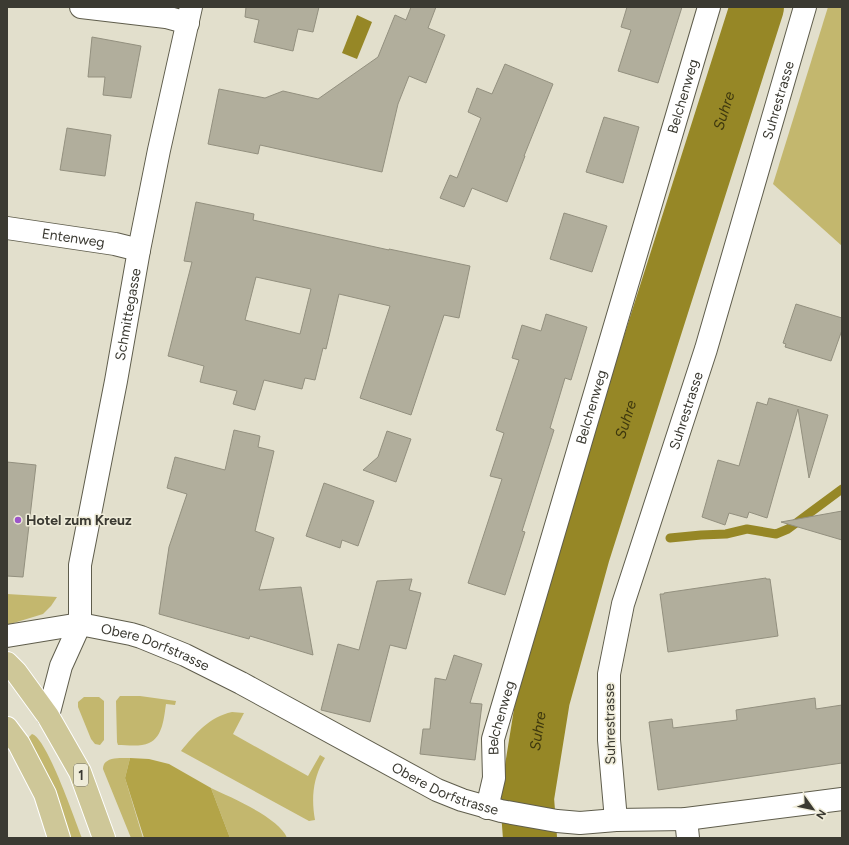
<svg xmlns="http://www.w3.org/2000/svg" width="849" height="845" font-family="Figtree,sans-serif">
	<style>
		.green { fill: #c3b76e }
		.forest { fill: #b3a448 }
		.water { fill: #968726 }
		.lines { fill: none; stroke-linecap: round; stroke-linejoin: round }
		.stream { stroke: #968726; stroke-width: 9 }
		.river { stroke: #968726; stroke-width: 54 }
		.building { fill: #b1ae9c; stroke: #93907f; fill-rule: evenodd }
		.minor-casing { stroke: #5f5d4c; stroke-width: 24 }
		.primary-casing { stroke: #fff; stroke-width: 24 }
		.minor { stroke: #fff; stroke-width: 22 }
		.primary { stroke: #cec798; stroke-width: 22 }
		.poi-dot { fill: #9c55c9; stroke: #efecd9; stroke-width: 1.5 }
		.labels { text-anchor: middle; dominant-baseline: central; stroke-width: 3; stroke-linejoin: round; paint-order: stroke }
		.shield { fill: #efecd9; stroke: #716f64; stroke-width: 1 }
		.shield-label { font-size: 13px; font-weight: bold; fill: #3b3a32 }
		.street-label { font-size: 14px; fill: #3b3a32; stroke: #efecd9 }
		.poi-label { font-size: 14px; font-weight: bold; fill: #3b3a32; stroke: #efecd9; text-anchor: start }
		.water-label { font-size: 15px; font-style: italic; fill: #3d370e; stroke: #efecd9 }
	</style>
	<rect width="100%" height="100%" fill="#e2dfcc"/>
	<!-- green -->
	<g class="green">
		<path d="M828 7H842V246L773 184Z"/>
		<path d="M7 594 57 597 51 606 43 614 7 625Z"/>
		<path d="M120 696H140L176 701 175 705 166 704C164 717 163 737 149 743 141 747 127 745 118 745L117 742 116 701Z"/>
		<path d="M84 697H99L104 701V740L100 745 95 744 91 739 78 707V702Z"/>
		<path d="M232 712 244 713 233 734 308 776 320 755 325 758C313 777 311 798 315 820L309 821 181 751C195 734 209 717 232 712Z"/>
		<path d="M32 734C47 738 75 821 82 838H68L27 739Z"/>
		<path d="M130 758 125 778 143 838H131L103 769C103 756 121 758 130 758Z"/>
		<path d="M211 788C230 797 280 818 287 838H230Z"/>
	</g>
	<!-- forest -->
	<path class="forest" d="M130 758 149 759 169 764 211 788 230 838H144L125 778Z"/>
	<!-- water -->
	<path class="water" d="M357 15 372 22 357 59 342 53Z"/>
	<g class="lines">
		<!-- stream -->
		<path class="stream" d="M670 538 701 535 726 534 747 529 776 534 788 529 842 489"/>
		<!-- river -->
		<path class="river" id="s1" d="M530 838 527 798 543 699 583 554 757 7"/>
	</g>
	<!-- building -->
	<g class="building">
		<path d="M246 7H319L313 32 298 29 293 51 254 42 259 20 245 17Z"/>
		<path d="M411 7H436L428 28 445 35 426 83 409 76 398 104 382 172 260 145 258 154 208 144 219 89 265 98 283 91 318 99 378 57 395 15 406 20Z"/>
		<path d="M627 7H682L658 83 618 71 631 30 621 27Z"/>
		<path d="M92 37 141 46 131 98 103 95 105 77H88Z"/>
		<path d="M505 64 553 84 524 156H525L507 202 472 188 464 207 440 198 450 175 457 178 481 118 468 112 477 88 492 94Z"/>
		<path d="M604 117 639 127 623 183 586 172Z"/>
		<path d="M67 128 111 135 105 176 60 170Z"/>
		<path d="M196 202 254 214 253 220 389 250V249L470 266 459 318 444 315 411 415 360 398 390 306 339 294 326 349 323 348 315 380 305 378 302 389 264 380 255 410 233 404 237 391 200 382 204 366 168 356 192 262 184 261ZM256 277 311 289 300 334 245 320Z"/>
		<path d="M564 213 607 226 592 272 550 259Z"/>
		<path d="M796 304 842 318V330L831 361 785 347 786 344 783 343Z"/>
		<path d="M546 314 587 327 571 380 565 378 550 428 554 430 522 531 525 532 505 595 468 583 502 479 490 476 504 433 496 430 519 360 512 358 522 325 541 331Z"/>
		<path d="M769 398 828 415 809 478 798 409 767 518 749 512 747 518 729 513 725 525 702 517 718 460 739 466 757 402 767 405Z"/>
		<path d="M234 430 260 436 258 447 274 451 255 531 274 538 259 590 301 587 313 655 250 636 249 639 159 614 169 547 187 494 167 488 175 457 225 470Z"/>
		<path d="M387 431 411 439 396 482 363 470 378 457Z"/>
		<path d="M7 462 36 465 23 577 7 576Z"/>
		<path d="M324 483 374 501 358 546 342 540 340 548 306 536Z"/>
		<path d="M842 511V540L781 522Z"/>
		<path d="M766 578V579H770L778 636 668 652 660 594H664V593Z"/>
		<path d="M412 579 409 590 421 593 406 649 390 645 370 722 321 710 338 644 359 650 377 581Z"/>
		<path d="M454 655 482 664 470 703 482 704 475 760 420 754 423 729H430L435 678 446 680Z"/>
		<path d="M815 698 816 709 842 705V763L658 790 649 722 672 719 673 728 737 720 736 710Z"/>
	</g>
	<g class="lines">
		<!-- minor casing -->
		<g class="minor-casing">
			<g id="minor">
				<path d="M81 7 166 17 188 23"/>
				<path id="s2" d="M7 228 115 244 139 250"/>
				<path id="s3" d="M7 636 80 624 131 634 141 637 185 655 241 683 437 790 462 800 501 811 557 821 580 823 616 820 686 819 842 799"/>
				<path id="s4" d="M48 716 61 666 80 624V565L116 381 139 250 159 150 191 7"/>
				<path id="s5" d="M487 808 494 778 493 739 709 7"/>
				<path d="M686 819 688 838"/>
				<path id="s6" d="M616 820 609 740V674L623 604 706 349 805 7"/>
			</g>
		</g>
		<!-- primary casing -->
		<g class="primary-casing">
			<g id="primary">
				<path d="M7 663 16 672 48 716 80 772 104 838"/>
				<path d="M7 728 19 744 45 794 59 838"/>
			</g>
		</g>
		<!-- minor -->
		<use href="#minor" class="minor"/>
		<!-- primary -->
		<use href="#primary" class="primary"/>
	</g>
	<!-- markers -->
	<circle class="poi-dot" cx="18" cy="520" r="4"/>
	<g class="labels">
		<!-- shield labels -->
		<rect class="shield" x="74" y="764" width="14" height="22" rx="3"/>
		<g class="shield-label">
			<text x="81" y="775">1</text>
		</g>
		<!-- street labels -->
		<g class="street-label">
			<text stroke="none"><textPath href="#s5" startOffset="740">Belchenweg</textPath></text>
			<text stroke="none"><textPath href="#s6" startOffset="745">Suhrestrasse</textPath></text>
			<text stroke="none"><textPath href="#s2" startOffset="67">Entenweg</textPath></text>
			<text stroke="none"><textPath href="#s4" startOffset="412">Schmittegasse</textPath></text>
			<text stroke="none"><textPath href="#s5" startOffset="416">Belchenweg</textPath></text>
			<text stroke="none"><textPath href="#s6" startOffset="421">Suhrestrasse</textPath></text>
			<text stroke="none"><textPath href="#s3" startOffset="153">Obere Dorfstrasse</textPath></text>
			<text stroke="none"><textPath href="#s5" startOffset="92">Belchenweg</textPath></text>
			<text transform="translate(610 724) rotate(-91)">Suhrestrasse</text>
			<text stroke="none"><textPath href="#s3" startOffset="477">Obere Dorfstrasse</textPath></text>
		</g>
		<!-- poi labels -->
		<g class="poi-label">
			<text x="26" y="520">Hotel zum Kreuz</text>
		</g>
		<!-- water labels -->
		<g class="water-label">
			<text stroke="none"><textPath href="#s1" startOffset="756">Suhre</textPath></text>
			<text stroke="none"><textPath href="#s1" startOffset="432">Suhre</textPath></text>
			<text stroke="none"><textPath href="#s1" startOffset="108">Suhre</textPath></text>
		</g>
	</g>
	<!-- border -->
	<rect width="849" height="845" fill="none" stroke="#3b3a32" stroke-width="16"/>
	<!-- north arrow -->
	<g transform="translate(813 809) rotate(123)" stroke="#efecd9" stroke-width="3" paint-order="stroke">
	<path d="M0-3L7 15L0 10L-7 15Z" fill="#3b3a32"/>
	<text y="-6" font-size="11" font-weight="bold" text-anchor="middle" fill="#3b3a32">N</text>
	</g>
</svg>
